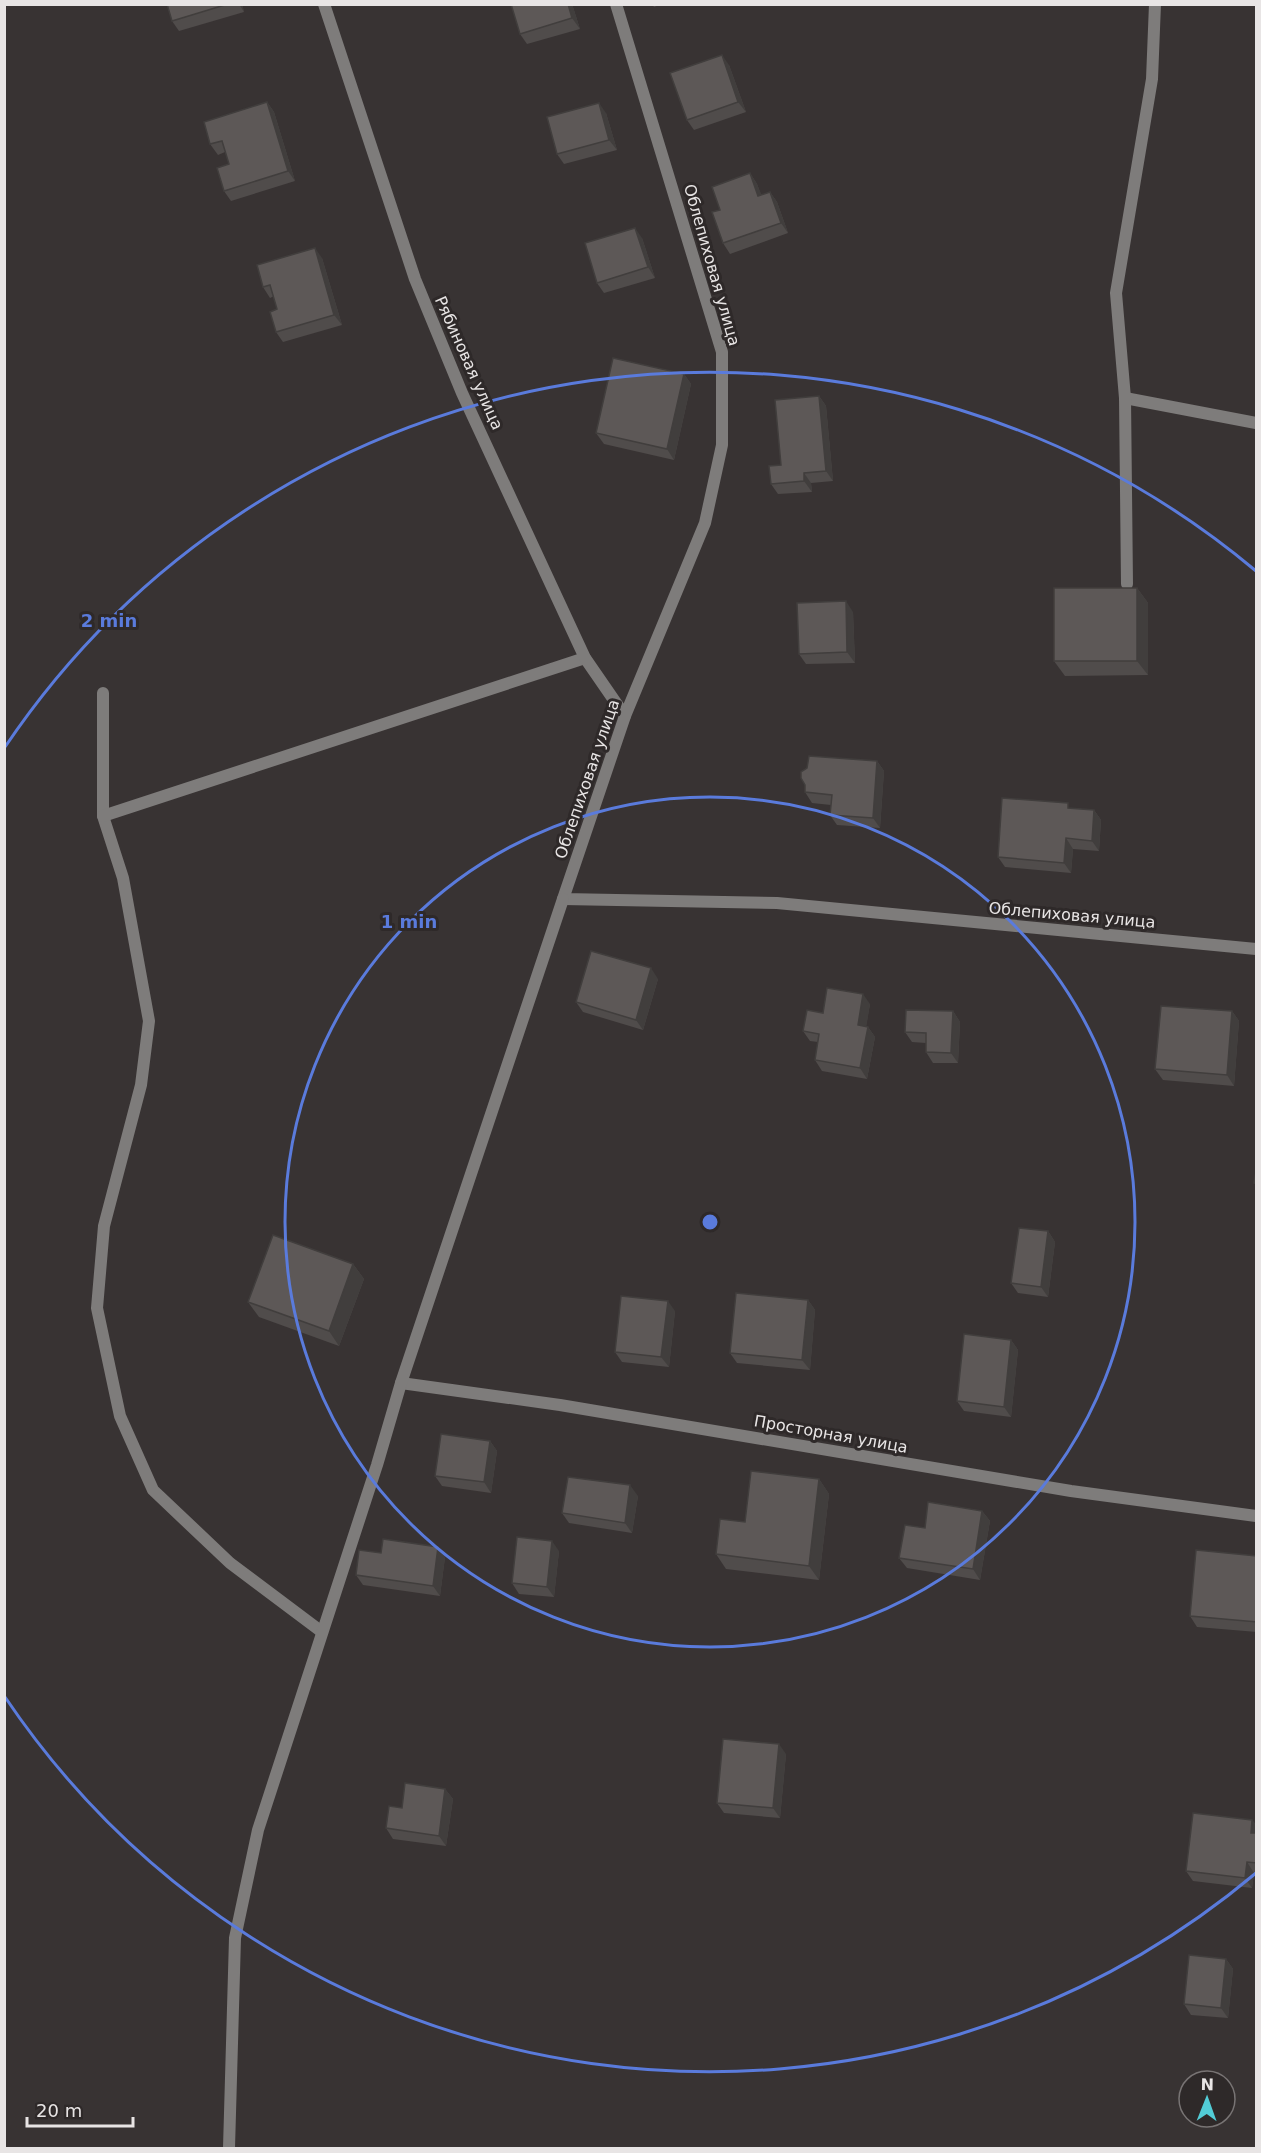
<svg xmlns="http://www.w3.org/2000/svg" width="1261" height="2153" font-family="'DejaVu Sans',sans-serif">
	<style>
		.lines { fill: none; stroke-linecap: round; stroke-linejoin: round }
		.lane { stroke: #7e7c7b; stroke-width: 12 }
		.street { stroke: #7e7c7b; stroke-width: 12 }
		.wall { fill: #504c4b }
		.shaded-wall { fill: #413e3d }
		.building { fill: #5d5857; stroke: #413e3d; stroke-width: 1.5 }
		.ring { fill: none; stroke: #5a7bdc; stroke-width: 3 }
		.labels { text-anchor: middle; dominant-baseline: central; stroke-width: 6; stroke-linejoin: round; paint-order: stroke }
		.street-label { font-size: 16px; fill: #e8e5e5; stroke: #2e2929 }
		.centre { fill: #5a7bdc; stroke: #2e2929; stroke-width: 3 }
		.ring-label { font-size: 18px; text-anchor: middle; font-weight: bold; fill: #5a7bdc; stroke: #2e2929; stroke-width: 6; stroke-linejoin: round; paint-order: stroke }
	</style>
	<rect width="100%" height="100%" fill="#383333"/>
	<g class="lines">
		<!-- lane -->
		<g class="lane">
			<path d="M103 693V816L123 878 149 1021 141 1085 104 1226 97 1308 120 1416 153 1490 230 1563 322 1632"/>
			<path d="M103 816 585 658"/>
		</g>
		<!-- street -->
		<g class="street">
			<path d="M324 4 415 279 462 393 585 658 625 716"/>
			<path d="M616 4 722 352V445L705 523 625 716 563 899 777 903 1256 949"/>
			<path d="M1125 398 1256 423"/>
			<path d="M1127 584 1125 398 1116 293 1152 79 1155 4"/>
			<path d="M401 1383 560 1405 1071 1491 1256 1516"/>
			<path d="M229 2148 235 1938 258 1830 377 1465 401 1383 563 899"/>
		</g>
	</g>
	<!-- wall -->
	<g class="wall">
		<path d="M167 4H242L244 12 179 31 172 21Z"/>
		<path d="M511 4H572L580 29 527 44 520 34Z"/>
		<path d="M652 4H662L654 7Z"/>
		<path d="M729 65 746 112 694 130 687 120Z"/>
		<path d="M267 102 274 112 295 181 231 201 224 191 229 164 225 152 218 155 210 144Z"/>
		<path d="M606 113 617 150 564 164 557 154Z"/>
		<path d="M750 173 757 184 761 195 770 192 777 202 788 233 730 254 723 243 720 210Z"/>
		<path d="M642 238 655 278 604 293 597 283Z"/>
		<path d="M322 258 342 325 283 342 276 332 277 309 274 296 270 298 263 287Z"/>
		<path d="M684 374 691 384 674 460 604 444 596 433Z"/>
		<path d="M819 396 826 406 833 481 811 483 812 492 778 494 771 484Z"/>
		<path d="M1137 588 1148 603V675L1065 676 1054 661Z"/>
		<path d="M853 612 855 663 806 664 799 654Z"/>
		<path d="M877 761 884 771 880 828 837 825 830 815 831 805 812 803 805 792Z"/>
		<path d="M1072 808 1094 810 1101 820 1099 851 1073 849 1071 873 1005 867 998 857Z"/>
		<path d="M658 979 643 1030 583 1012 576 1002Z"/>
		<path d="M870 1004 866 1026 868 1027 875 1037 867 1079 822 1071 815 1060 818 1042 810 1041 803 1031 823 1013Z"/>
		<path d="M953 1011 960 1022 958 1063H933L926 1052V1043L912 1042 905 1032Z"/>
		<path d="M1232 1011 1239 1021 1234 1086 1163 1080 1155 1069Z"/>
		<path d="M1048 1231 1055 1242 1048 1297 1018 1293 1011 1283Z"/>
		<path d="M353 1264 364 1279 339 1346 259 1317 248 1302Z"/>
		<path d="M808 1300 815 1310 810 1370 737 1363 730 1353Z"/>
		<path d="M675 1311 669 1367 622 1362 615 1352Z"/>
		<path d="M1011 1340 1018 1350 1011 1417 964 1411 957 1401Z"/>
		<path d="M490 1441 497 1451 491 1493 442 1486 435 1476Z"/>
		<path d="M819 1479 829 1494 819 1580 726 1569 716 1554 745 1522Z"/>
		<path d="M638 1496 632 1533 569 1523 562 1513Z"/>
		<path d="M982 1511 990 1521 980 1580 907 1568 899 1558 925 1528Z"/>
		<path d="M559 1551 554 1597 519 1594 512 1583Z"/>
		<path d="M381 1553 445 1557 440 1596 363 1585 356 1575Z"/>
		<path d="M1257 1556V1632L1197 1627 1190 1616Z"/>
		<path d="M786 1754 780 1818 724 1813 717 1803Z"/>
		<path d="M445 1789 453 1799 446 1846 393 1839 386 1828 402 1808Z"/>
		<path d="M1252 1820 1257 1826V1873H1254L1252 1888 1193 1881 1186 1871Z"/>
		<path d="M1226 1959 1233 1969 1228 2018 1191 2015 1184 2004Z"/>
	</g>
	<!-- shaded-wall -->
	<g class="shaded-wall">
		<path d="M239 4H242L244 12Z"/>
		<path d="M568 4H572L580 29 572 18Z"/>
		<path d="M722 55 729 65 746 112 738 102Z"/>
		<path d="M267 102 274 112 295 181 288 171Z"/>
		<path d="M599 103 606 113 617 150 609 140Z"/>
		<path d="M750 173 757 184 766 206 758 196Z"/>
		<path d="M770 192 777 202 788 233 781 223Z"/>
		<path d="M635 228 642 238 655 278 648 267Z"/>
		<path d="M315 248 322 258 342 325 334 315Z"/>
		<path d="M684 374 691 384 674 460 667 449Z"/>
		<path d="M819 396 826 406 833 481 826 471Z"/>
		<path d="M804 473 811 483 812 492 804 481Z"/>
		<path d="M1137 588 1148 603V675L1137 661Z"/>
		<path d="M846 601 853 612 855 663 847 652Z"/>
		<path d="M877 761 884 771 880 828 873 818Z"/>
		<path d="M1094 810 1101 820 1099 851 1092 841Z"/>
		<path d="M1066 838 1073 849 1071 873 1064 863Z"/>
		<path d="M651 968 658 979 643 1030 636 1020Z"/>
		<path d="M863 994 870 1004 865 1035 858 1025Z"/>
		<path d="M953 1011 960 1022 958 1063 951 1053Z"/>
		<path d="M1232 1011 1239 1021 1234 1086 1227 1075Z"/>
		<path d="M868 1027 875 1037 867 1079 860 1068Z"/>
		<path d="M1048 1231 1055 1242 1048 1297 1041 1287Z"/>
		<path d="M353 1264 364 1279 339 1346 329 1331Z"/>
		<path d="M808 1300 815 1310 810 1370 802 1360Z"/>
		<path d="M668 1301 675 1311 669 1367 661 1357Z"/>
		<path d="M1011 1340 1018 1350 1011 1417 1004 1407Z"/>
		<path d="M490 1441 497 1451 491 1493 484 1482Z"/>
		<path d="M819 1479 829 1494 819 1580 809 1566Z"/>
		<path d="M630 1485 638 1496 632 1533 625 1523Z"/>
		<path d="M982 1511 990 1521 980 1580 973 1569Z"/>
		<path d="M552 1541 559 1551 554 1597 547 1587Z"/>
		<path d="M438 1547 445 1557 440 1596 433 1586Z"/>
		<path d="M779 1744 786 1754 780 1818 773 1808Z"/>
		<path d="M445 1789 453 1799 446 1846 439 1836Z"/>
		<path d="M1252 1820 1257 1826V1841L1251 1833Z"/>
		<path d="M1247 1862 1254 1873 1252 1888 1245 1878Z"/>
		<path d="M1226 1959 1233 1969 1228 2018 1221 2008Z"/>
	</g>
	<!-- building -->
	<g class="building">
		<path d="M167 4H228L172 21Z"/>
		<path d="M511 4H568L572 18 520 34Z"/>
		<path d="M722 55 738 102 687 120 670 73Z"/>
		<path d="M267 102 288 171 224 191 217 168 229 164 222 141 210 144 204 122Z"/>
		<path d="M599 103 609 140 557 154 547 117Z"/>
		<path d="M750 173 758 196 770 192 781 223 723 243 712 212 720 210 712 187Z"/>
		<path d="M635 228 648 267 597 283 585 243Z"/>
		<path d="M315 248 334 315 276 332 270 312 277 309 270 285 263 287 257 265Z"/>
		<path d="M613 358 684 374 667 449 596 433Z"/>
		<path d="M819 396 826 471 804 473V481L771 484 769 466 781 465 775 400Z"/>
		<rect x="1054" y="588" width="83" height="73"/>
		<path d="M846 601 847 652 799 654 797 603Z"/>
		<path d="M809 756 877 761 873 818 830 815 832 795 805 792V785L801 778V772L807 768Z"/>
		<path d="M1002 798 1068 803V808L1094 810 1092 841 1066 838 1064 863 998 857Z"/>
		<path d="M591 951 651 968 636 1020 576 1002Z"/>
		<path d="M827 988 863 994 858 1025 868 1027 860 1068 815 1060 819 1034 803 1031 807 1010 823 1013Z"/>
		<path d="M1161 1006 1232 1011 1227 1075 1155 1069Z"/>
		<path d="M906 1010 953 1011 951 1053 926 1052V1033L905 1032Z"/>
		<path d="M1257 1166V1184L1254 1183Z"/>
		<path d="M1019 1228 1048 1231 1041 1287 1011 1283Z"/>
		<path d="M273 1235 353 1264 329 1331 248 1302Z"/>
		<path d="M736 1293 808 1300 802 1360 730 1353Z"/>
		<path d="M621 1296 668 1301 661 1357 615 1352Z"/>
		<path d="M964 1334 1011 1340 1004 1407 957 1401Z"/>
		<path d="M441 1434 490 1441 484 1482 435 1476Z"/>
		<path d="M751 1471 819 1479 809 1566 716 1554 720 1519 745 1522Z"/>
		<path d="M568 1477 630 1485 625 1523 562 1513Z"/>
		<path d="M928 1502 982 1511 973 1569 899 1558 905 1525 925 1528Z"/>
		<path d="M517 1537 552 1541 547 1587 512 1583Z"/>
		<path d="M383 1539 438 1547 433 1586 356 1575 359 1550 381 1553Z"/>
		<path d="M1196 1550 1257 1556V1622L1190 1616Z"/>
		<path d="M723 1739 779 1744 773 1808 717 1803Z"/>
		<path d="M405 1783 445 1789 439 1836 386 1828 389 1806 402 1808Z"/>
		<path d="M1193 1813 1252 1820 1251 1833H1257V1863L1247 1862 1245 1878 1186 1871Z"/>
		<path d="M1189 1955 1226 1959 1221 2008 1184 2004Z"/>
	</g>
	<!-- distance rings -->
	<g class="ring">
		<circle cx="710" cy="1222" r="425"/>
		<path d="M1256 1873A850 850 0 0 1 5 1697M5 747A850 850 0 0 1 1256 571"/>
	</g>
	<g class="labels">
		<!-- street labels -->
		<g class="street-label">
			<text transform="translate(712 265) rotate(74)">Облепиховая улица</text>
			<text transform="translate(469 363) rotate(66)">Рябиновая улица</text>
			<text transform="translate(587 779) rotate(-71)">Облепиховая улица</text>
			<text transform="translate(1072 915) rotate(5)">Облепиховая улица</text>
			<text transform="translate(831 1434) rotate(10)">Просторная улица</text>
		</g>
	</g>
	<circle cx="710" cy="1222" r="9" class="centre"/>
	<g class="ring-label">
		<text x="109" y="627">2 min</text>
		<text x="409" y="928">1 min</text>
	</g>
	<!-- border -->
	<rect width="1261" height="2153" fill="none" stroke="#e8e5e5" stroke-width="12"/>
	<!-- north arrow -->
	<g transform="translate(1207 2099) rotate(1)"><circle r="28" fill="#2e2929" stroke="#787474" stroke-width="1.5"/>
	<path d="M0-4.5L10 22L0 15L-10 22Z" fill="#52ccd6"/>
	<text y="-9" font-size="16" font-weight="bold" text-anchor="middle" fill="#e8e5e5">N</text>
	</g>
	<!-- scale -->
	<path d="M27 2117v9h106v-9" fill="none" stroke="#e8e5e5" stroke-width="3"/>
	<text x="36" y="2117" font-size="18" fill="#e8e5e5" stroke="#2e2929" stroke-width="4.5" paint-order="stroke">20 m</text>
</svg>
